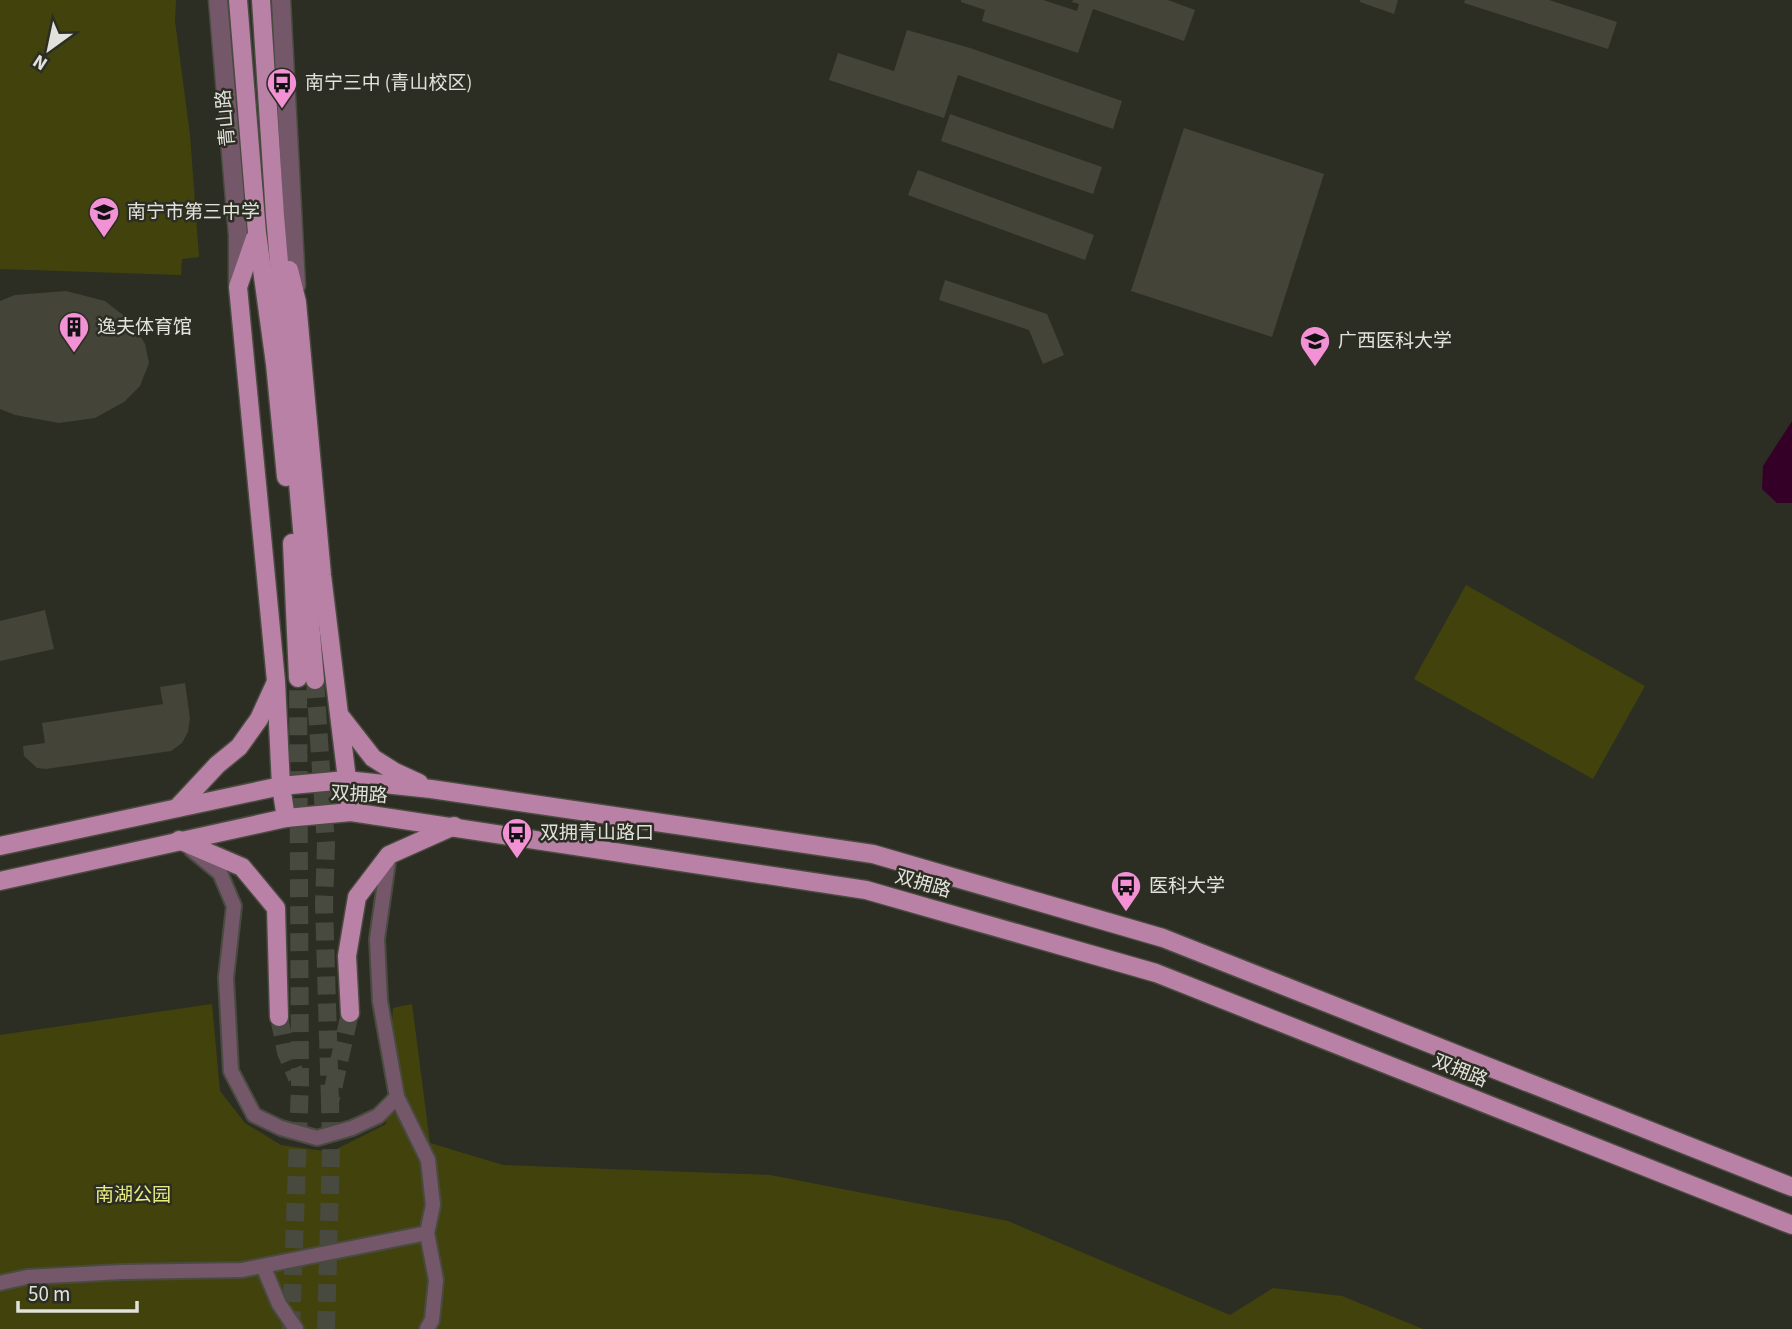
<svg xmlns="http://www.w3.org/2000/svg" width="1792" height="1329" font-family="'Source Sans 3','Noto Sans SC',sans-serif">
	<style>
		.green { fill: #42430c }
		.water { fill: #350028 }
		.building { fill: #444439 }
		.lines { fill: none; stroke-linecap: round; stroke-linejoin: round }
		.primary-tunnel { stroke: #48493f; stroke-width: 18; stroke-dasharray: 18 9; stroke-linecap: butt }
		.minor-casing { stroke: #4a4b40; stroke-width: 18 }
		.tertiary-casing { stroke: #4a4b40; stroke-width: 21 }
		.primary-casing { stroke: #4a4b40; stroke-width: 21 }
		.minor { stroke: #74586a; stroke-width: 14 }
		.tertiary { stroke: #74586a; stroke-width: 18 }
		.primary { stroke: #b981a6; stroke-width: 18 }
		.labels { text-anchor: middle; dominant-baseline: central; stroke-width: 5; stroke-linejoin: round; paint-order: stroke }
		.poi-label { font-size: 19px; fill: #e1e2db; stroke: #2d2e23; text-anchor: start }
		.street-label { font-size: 19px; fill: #e1e2db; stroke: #2d2e23 }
		.park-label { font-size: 19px; fill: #e7eb82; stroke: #2d2e23 }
	</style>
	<rect width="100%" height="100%" fill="#2d2e23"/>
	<!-- green -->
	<g class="green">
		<path d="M0 0H176L175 21 190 135 199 257 182 259 181 275 0 269Z"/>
		<path d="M1466 585 1645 686 1593 779 1414 679Z"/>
		<path d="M212 1004 220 1091 245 1123 281 1145 331 1152 386 1124 393 1008 412 1004 430 1143 503 1165 770 1175 1008 1221 1230 1315 1273 1288 1342 1296 1423 1329H0V1035Z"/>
	</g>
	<!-- water -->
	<path class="water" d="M1792 421V503H1777L1762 489 1763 466Z"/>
	<!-- building -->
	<g class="building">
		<path d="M961 0H1043L1077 11 1079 4 1072 2 1073 0H1168L1195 10 1184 41 1093 9 1078 53 982 21 985 10 961 2Z"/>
		<path d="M1360 0H1398L1394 14 1360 2Z"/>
		<path d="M1465 0H1549L1617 22 1608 49 1464 3Z"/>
		<path d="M907 30 970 48 1122 101 1113 129 958 75 944 118 829 80 838 53 894 71Z"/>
		<path d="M950 114 1102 167 1093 194 941 141Z"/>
		<path d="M1184 128 1324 174 1272 337 1131 291Z"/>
		<path d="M918 170 1094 235 1085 260 908 195Z"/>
		<path d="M945 280 1047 314 1064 355 1043 364 1029 330 939 300Z"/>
		<path d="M66 291 105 301 132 322 145 344 149 363 140 386 124 402 95 418 59 423 15 415 0 409V301L15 295Z"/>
		<path d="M45 610 54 649 0 661V621Z"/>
		<path d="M185 683 190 718 188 732 182 743 171 751 46 769 37 768 24 756 23 746 45 743 42 723 163 704 160 687Z"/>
	</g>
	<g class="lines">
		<!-- primary-tunnel -->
		<g class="primary-tunnel">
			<path d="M315 680 326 845 324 904 330 1102"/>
			<path d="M279 1017 286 1052 297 1078"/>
			<path d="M291 1329 300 1084 298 678"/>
			<path d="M326 1329 331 1152 330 1102 350 1013"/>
		</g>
		<!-- minor casing -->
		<g class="minor-casing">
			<g id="minor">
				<path d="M191 849 220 873 234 906 226 978 231 1071 254 1115 281 1128 317 1138 352 1128 378 1116 397 1097 380 1001 377 939 389 855"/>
				<path d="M397 1097 428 1160 433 1205 427 1233 436 1280 432 1320 427 1329"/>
				<path d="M263 1266 279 1304 296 1329"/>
				<path d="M0 1283 27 1277 122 1272 242 1270 427 1233"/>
			</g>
		</g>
		<!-- tertiary casing -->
		<g class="tertiary-casing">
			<g id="tertiary">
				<path d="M218 0 238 235V283"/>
				<path d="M281 0 296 285"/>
			</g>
		</g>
		<!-- primary casing -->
		<g class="primary-casing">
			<g id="primary">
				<path d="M238 0 257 233 275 364 286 477"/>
				<path d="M261 0 275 216 315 680"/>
				<path d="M255 238 238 287 276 681 281 786 286 818"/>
				<path d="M289 270 297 302 322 575 351 812"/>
				<path d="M292 543 298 678"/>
				<path d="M341 717 373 758 395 772 419 783"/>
				<path d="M177 808 217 765 239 747 259 719 275 684"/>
				<path d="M179 840 242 867 276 908 279 1017"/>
				<path d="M0 846 281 786 346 780 431 789 873 854 1163 938 1792 1187"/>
				<path d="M0 881 286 818 351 812 866 890 1156 973 1792 1225"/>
				<path d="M350 1013 347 956 357 897 389 855 454 826"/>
			</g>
		</g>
		<!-- minor -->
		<use href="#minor" class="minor"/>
		<!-- tertiary -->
		<use href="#tertiary" class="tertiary"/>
		<!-- primary -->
		<use href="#primary" class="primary"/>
	</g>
	<!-- icons -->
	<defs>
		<g id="bus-pin" transform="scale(1.575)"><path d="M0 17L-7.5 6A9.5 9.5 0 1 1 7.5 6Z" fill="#f391d5" stroke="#2d2e23"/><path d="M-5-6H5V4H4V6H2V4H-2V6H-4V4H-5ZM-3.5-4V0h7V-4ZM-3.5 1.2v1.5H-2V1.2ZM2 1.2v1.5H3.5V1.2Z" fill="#111"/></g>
		<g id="school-pin" transform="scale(1.575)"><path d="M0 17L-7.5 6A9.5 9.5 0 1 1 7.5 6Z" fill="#f391d5" stroke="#2d2e23"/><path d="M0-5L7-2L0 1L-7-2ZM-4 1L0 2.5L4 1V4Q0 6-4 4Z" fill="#111"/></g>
		<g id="building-pin" transform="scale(1.575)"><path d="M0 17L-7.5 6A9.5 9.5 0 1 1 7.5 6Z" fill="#f391d5" stroke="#2d2e23"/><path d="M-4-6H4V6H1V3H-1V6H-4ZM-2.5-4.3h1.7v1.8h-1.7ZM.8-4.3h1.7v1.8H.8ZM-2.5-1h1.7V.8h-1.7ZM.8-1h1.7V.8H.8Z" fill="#111"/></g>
		<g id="university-pin" transform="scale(1.575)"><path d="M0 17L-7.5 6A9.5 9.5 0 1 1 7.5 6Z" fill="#f391d5" stroke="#2d2e23"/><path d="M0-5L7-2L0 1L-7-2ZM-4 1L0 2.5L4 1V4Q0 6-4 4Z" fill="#111"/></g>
	</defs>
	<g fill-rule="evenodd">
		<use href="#bus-pin" x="282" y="83"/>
		<use href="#school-pin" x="104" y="212"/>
		<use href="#building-pin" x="74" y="327"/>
		<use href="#university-pin" x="1315" y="341"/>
		<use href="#bus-pin" x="517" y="833"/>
		<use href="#bus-pin" x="1126" y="886"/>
	</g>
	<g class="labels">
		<!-- poi labels -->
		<g class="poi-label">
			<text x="305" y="83">南宁三中 (青山校区)</text>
			<text x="127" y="212">南宁市第三中学</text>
			<text x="97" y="327">逸夫体育馆</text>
			<text x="1338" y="341">广西医科大学</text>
			<text x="540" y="833">双拥青山路口</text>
			<text x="1149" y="886">医科大学</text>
		</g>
		<!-- street labels -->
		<g class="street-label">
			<text transform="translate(226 118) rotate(-95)">青山路</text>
			<text transform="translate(359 795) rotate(3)">双拥路</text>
			<text transform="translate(923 884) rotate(16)">双拥路</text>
			<text transform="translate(1460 1071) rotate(22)">双拥路</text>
		</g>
		<!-- park labels -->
		<g class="park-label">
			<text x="133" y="1195">南湖公园</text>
		</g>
	</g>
	<!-- north arrow -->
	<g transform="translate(49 49) rotate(213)" stroke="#2d2e23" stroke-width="5" paint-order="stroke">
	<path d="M0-5L12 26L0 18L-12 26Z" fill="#e1e2db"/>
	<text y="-10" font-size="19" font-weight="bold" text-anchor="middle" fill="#e1e2db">N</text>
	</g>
	<!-- scale -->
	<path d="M18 1301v10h119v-10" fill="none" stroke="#e1e2db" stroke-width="3.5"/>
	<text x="28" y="1301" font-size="21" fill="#e1e2db" stroke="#2d2e23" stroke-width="5" paint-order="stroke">50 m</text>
</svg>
